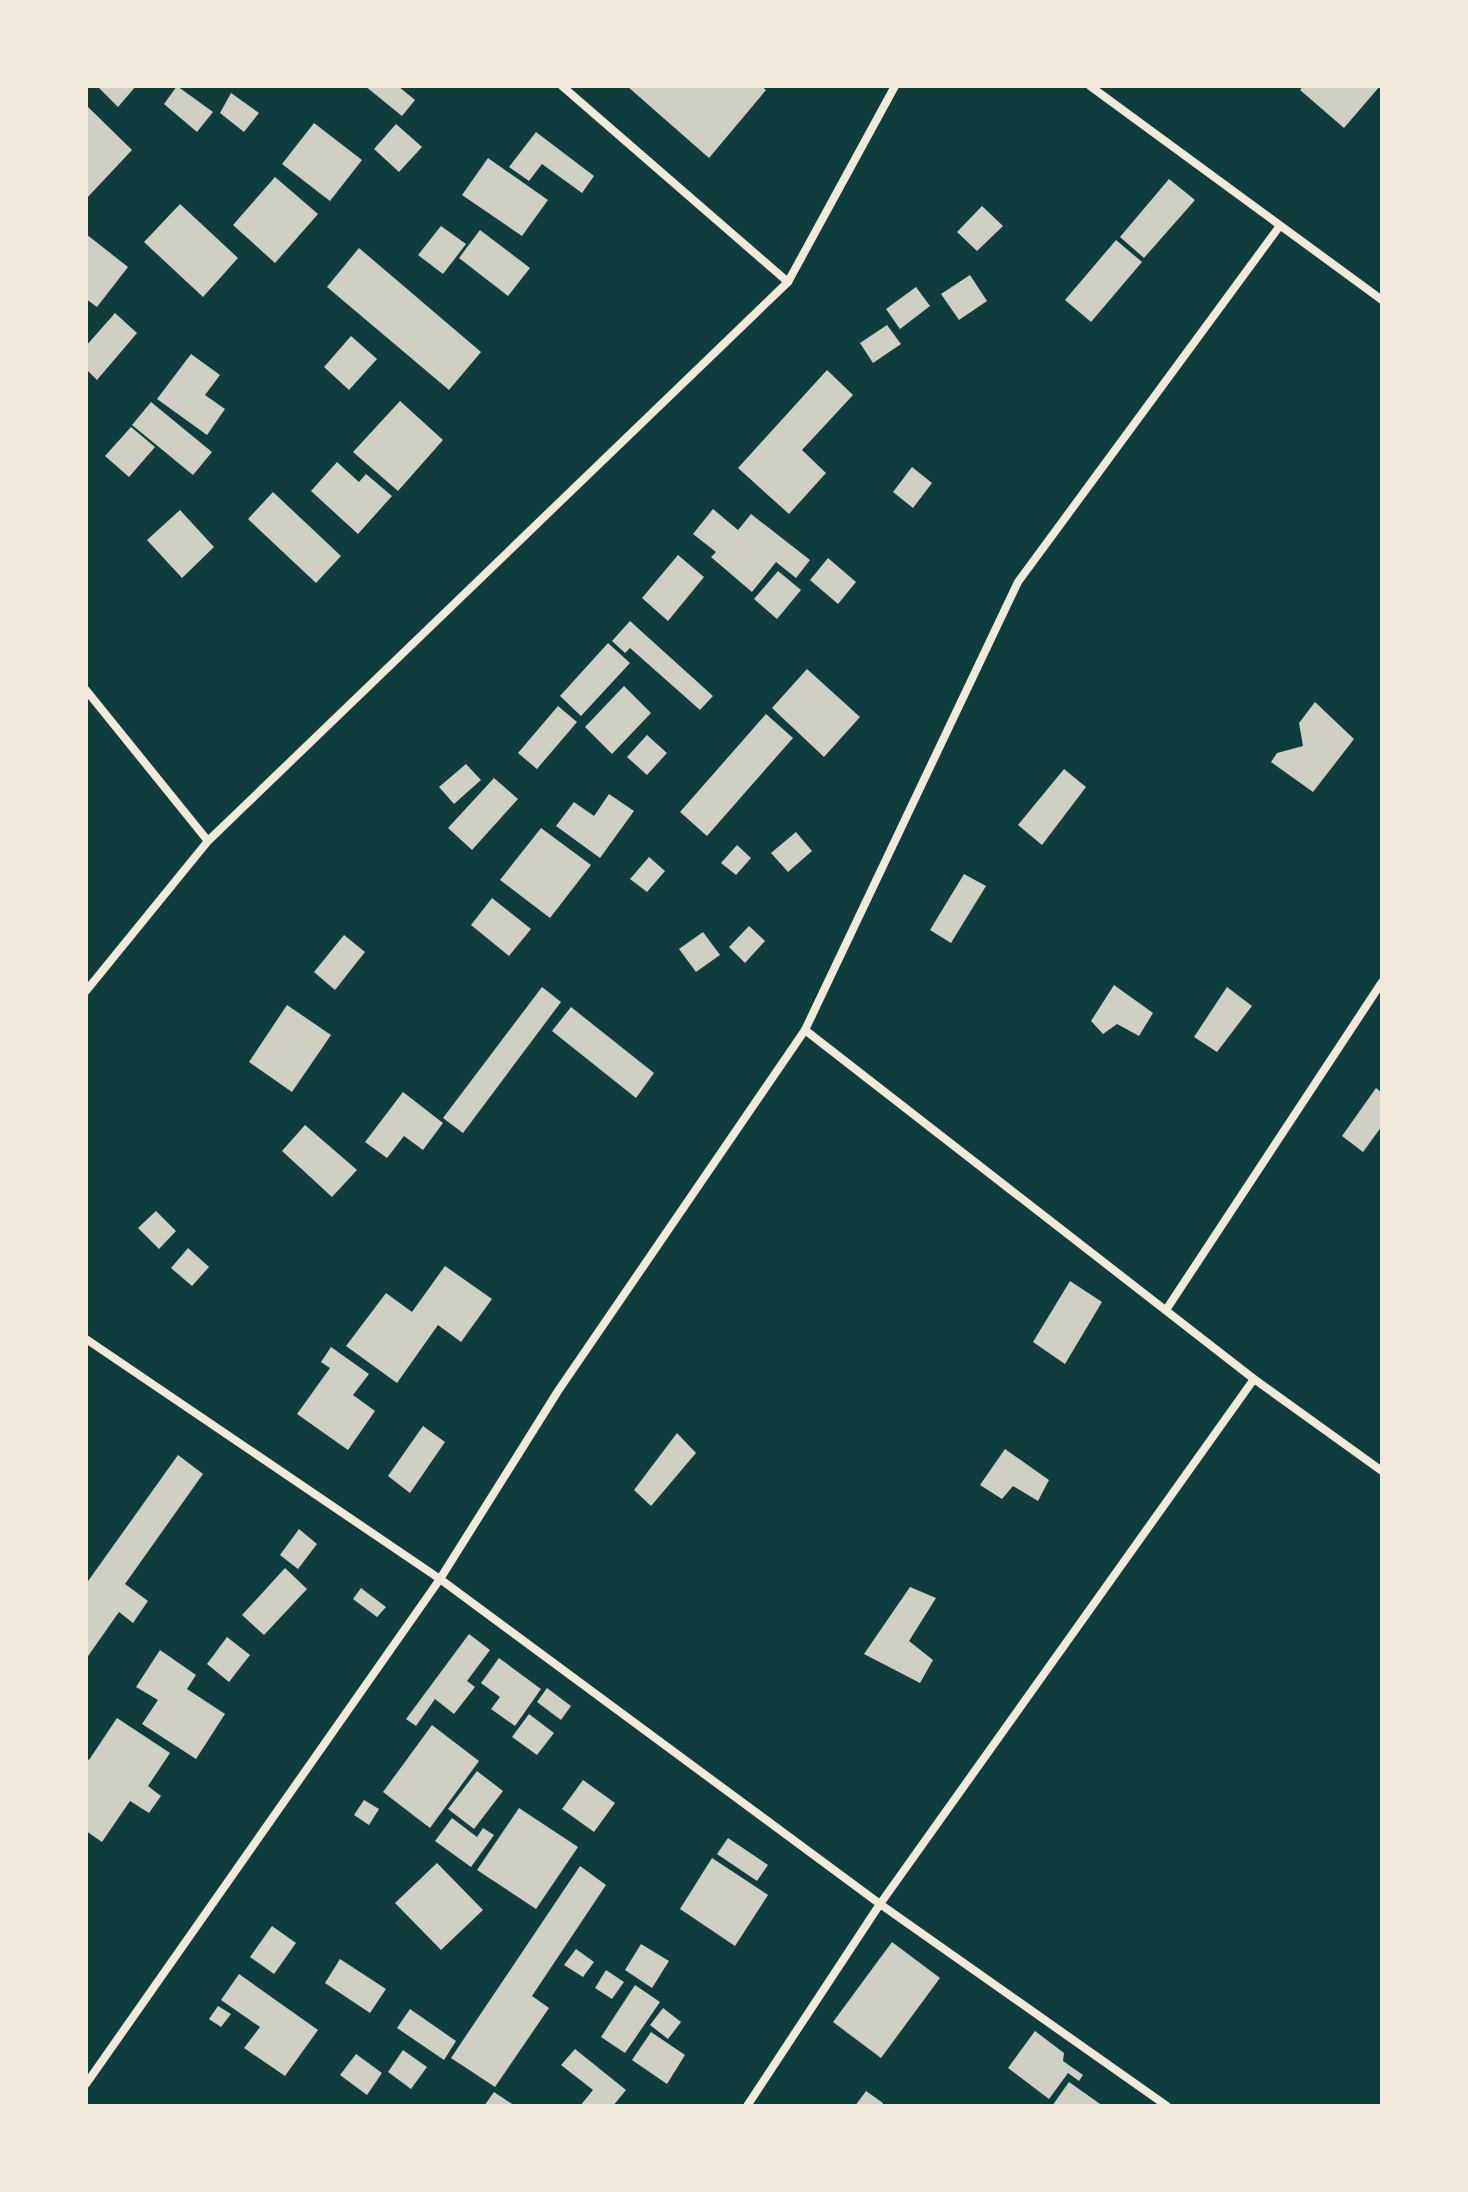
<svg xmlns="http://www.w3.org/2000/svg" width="1468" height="2192" font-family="'Open Sans',sans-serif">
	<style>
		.building { fill: #cfcfc3 }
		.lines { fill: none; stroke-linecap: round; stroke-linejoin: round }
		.minor { stroke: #f1e9da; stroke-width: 8 }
	</style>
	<rect width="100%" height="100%" fill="#0f3d3e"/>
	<!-- building -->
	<g class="building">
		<path d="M97 86H136L118 107Z"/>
		<path d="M177 86 213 112 197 132 164 104Z"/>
		<path d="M365 86H398L415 100 402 116Z"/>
		<path d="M627 86H761L766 90 709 158Z"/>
		<path d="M1303 86H1380L1344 128 1300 90Z"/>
		<path d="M231 93 259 113 244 132 220 113Z"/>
		<path d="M86 105 132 150 86 199Z"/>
		<path d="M314 123 362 160 330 201 282 164Z"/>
		<path d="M396 124 422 147 399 172 374 149Z"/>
		<path d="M536 132 594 176 582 193 542 164 529 181 509 167Z"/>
		<path d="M488 158 548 200 522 236 462 195Z"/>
		<path d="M275 177 318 214 275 263 233 225Z"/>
		<path d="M1169 179 1195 200 1144 258 1120 237Z"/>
		<path d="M180 204 238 258 203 297 144 242Z"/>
		<path d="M982 206 1003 226 977 251 957 232Z"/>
		<path d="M441 226 466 244 443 274 418 255Z"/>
		<path d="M480 230 530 268 508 296 459 258Z"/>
		<path d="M86 234 128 267 97 307 86 299Z"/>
		<path d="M1116 240 1142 262 1091 322 1065 300Z"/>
		<path d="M359 248 481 352 449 390 327 287Z"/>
		<path d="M970 275 987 301 959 320 941 294Z"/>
		<path d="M916 287 930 306 900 329 886 309Z"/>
		<path d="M115 313 137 333 97 380 86 369V346Z"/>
		<path d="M887 325 901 344 873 363 860 343Z"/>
		<path d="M351 336 377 359 349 390 324 367Z"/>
		<path d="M191 354 220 375 205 395 225 409 207 435 157 399Z"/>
		<path d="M827 370 853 395 802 450 826 473 789 514 738 468Z"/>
		<path d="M400 401 443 440 398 491 353 452Z"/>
		<path d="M151 402 212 452 193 475 132 425Z"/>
		<path d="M131 427 155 447 129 477 105 456Z"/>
		<path d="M337 462 359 482 366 474 392 496 358 534 311 491Z"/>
		<path d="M912 467 932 483 913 508 893 492Z"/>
		<path d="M273 492 341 556 316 583 248 519Z"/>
		<path d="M713 509 738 530 751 514 810 560 796 578 776 562 752 592 711 557 716 552 693 534Z"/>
		<path d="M180 510 214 547 182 578 147 540Z"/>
		<path d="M678 555 704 577 668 621 642 598Z"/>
		<path d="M828 558 856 582 838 604 810 580Z"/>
		<path d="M778 571 801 590 777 619 754 599Z"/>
		<path d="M630 621 713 696 700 710 630 648 625 653 612 641Z"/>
		<path d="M608 643 630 663 581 716 560 696Z"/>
		<path d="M807 669 860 717 824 757 772 708Z"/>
		<path d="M624 686 651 713 612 754 585 727Z"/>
		<path d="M1315 702 1354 739 1313 792 1271 762 1277 753 1303 746 1299 723Z"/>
		<path d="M558 706 577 722 537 769 518 753Z"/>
		<path d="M766 714 793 738 707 836 680 812Z"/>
		<path d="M647 735 667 753 647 775 627 757Z"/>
		<path d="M466 764 481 780 454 804 439 787Z"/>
		<path d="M1064 769 1086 787 1042 845 1018 825Z"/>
		<path d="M494 778 518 799 472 850 448 828Z"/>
		<path d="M609 794 634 811 600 858 556 826 574 802 594 816Z"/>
		<path d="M541 828 591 865 550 918 500 880Z"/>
		<path d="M796 832 812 851 788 872 771 853Z"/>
		<path d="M737 845 751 858 736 875 721 863Z"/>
		<path d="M649 857 665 871 647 892 630 879Z"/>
		<path d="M964 874 986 886 951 943 930 930Z"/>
		<path d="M492 898 531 929 509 956 471 925Z"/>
		<path d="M749 926 765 941 745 963 729 947Z"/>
		<path d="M703 932 720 955 696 972 679 949Z"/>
		<path d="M344 935 365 952 335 990 314 972Z"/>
		<path d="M1114 985 1153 1013 1139 1036 1117 1024 1103 1034 1091 1021Z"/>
		<path d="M542 987 561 1002 463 1133 443 1118Z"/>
		<path d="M1227 987 1252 1006 1217 1052 1194 1037Z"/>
		<path d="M287 1005 331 1035 292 1092 249 1062Z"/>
		<path d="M571 1007 654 1073 636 1098 552 1031Z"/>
		<path d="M1376 1088 1382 1093V1126L1363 1152 1342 1136Z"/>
		<path d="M403 1092 443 1123 423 1150 404 1136 387 1158 365 1142Z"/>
		<path d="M305 1125 357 1170 332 1197 282 1151Z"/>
		<path d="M156 1211 176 1231 159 1249 138 1228Z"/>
		<path d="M188 1248 209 1267 192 1286 171 1268Z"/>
		<path d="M445 1266 492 1299 461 1342 438 1325 397 1383 346 1346 386 1293 412 1312Z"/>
		<path d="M1070 1281 1102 1302 1065 1364 1033 1342Z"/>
		<path d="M331 1347 369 1374 353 1395 375 1411 348 1450 297 1414 330 1368 321 1362Z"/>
		<path d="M423 1426 445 1442 410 1493 388 1476Z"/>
		<path d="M677 1433 696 1453 651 1506 634 1490Z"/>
		<path d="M1005 1449 1049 1480 1038 1501 1013 1486 1002 1499 980 1485Z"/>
		<path d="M178 1455 203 1474 125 1584 148 1601 133 1623 119 1612 86 1659V1584Z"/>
		<path d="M299 1529 317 1544 298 1569 280 1555Z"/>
		<path d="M285 1568 307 1589 264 1635 242 1615Z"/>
		<path d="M910 1587 936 1598 909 1641 933 1660 920 1683 864 1654Z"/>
		<path d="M361 1588 386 1607 377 1617 353 1599Z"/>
		<path d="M469 1634 490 1650 467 1681 475 1687 454 1714 435 1699 416 1726 406 1719Z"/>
		<path d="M227 1637 250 1655 229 1682 207 1664Z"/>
		<path d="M160 1650 196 1675 187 1689 225 1714 196 1759 142 1724 158 1700 136 1687Z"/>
		<path d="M499 1658 541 1689 515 1726 491 1709 500 1697 481 1683Z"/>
		<path d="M547 1688 571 1706 561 1720 537 1702Z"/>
		<path d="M529 1714 554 1733 537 1755 512 1737Z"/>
		<path d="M117 1718 170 1753 148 1786 161 1796 149 1813 130 1801 102 1842 86 1831V1758L89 1760Z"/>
		<path d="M432 1725 479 1761 430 1828 383 1792Z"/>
		<path d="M477 1771 503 1791 474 1829 448 1809Z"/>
		<path d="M583 1780 615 1803 594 1832 562 1809Z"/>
		<path d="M364 1800 379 1809 369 1825 354 1815Z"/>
		<path d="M519 1808 578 1847 536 1909 477 1870Z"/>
		<path d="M452 1818 477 1837 483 1828 494 1835 471 1867 435 1841Z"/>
		<path d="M728 1838 768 1865 757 1881 717 1854Z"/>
		<path d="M712 1858 768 1895 735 1946 680 1909Z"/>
		<path d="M437 1863 483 1910 441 1950 395 1903Z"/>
		<path d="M580 1866 606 1885 532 1996 549 2008 495 2087 451 2058Z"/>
		<path d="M272 1926 296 1943 274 1974 250 1957Z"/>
		<path d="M892 1942 940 1978 881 2058 833 2022Z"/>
		<path d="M641 1944 669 1961 652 1988 625 1970Z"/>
		<path d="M576 1949 594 1962 583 1977 564 1965Z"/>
		<path d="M340 1959 386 1989 370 2013 325 1983Z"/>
		<path d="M606 1970 624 1982 612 1999 595 1988Z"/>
		<path d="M239 1974 318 2030 285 2076 244 2048 260 2027 221 2000Z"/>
		<path d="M635 1985 660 2002 625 2053 601 2037Z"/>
		<path d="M218 2006 231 2014 221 2027 209 2019Z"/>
		<path d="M663 2008 681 2022 668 2039 650 2025Z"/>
		<path d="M410 2009 456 2041 444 2060 397 2028Z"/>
		<path d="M1035 2031 1064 2053 1063 2061 1083 2075 1079 2081 1068 2073 1049 2099 1008 2068Z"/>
		<path d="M651 2032 685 2055 667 2084 632 2060Z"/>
		<path d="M575 2049 626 2090 613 2106H580L593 2090 561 2065Z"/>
		<path d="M403 2050 427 2067 411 2089 388 2072Z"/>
		<path d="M356 2054 382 2073 367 2095 340 2075Z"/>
		<path d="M1069 2082 1103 2106H1052Z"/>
		<path d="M866 2091 883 2103 882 2106H855Z"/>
		<path d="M494 2092 515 2106H484Z"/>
	</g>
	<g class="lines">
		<!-- minor -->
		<g class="minor">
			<path d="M562 86 788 282"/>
			<path d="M1090 86 1382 300"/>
			<path d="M86 690 208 841"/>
			<path d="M86 991 208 841 788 282 895 86"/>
			<path d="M805 1030 1254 1379 1382 1471"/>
			<path d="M1166 1310 1382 982"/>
			<path d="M86 1339 440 1579 880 1904 1167 2106"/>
			<path d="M86 2084 440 1579 558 1391 805 1030 1018 582 1279 227"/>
			<path d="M747 2106 880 1904 1254 1379"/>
		</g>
	</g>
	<!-- border -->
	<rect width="1468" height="2192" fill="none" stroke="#f1e9da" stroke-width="176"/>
</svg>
